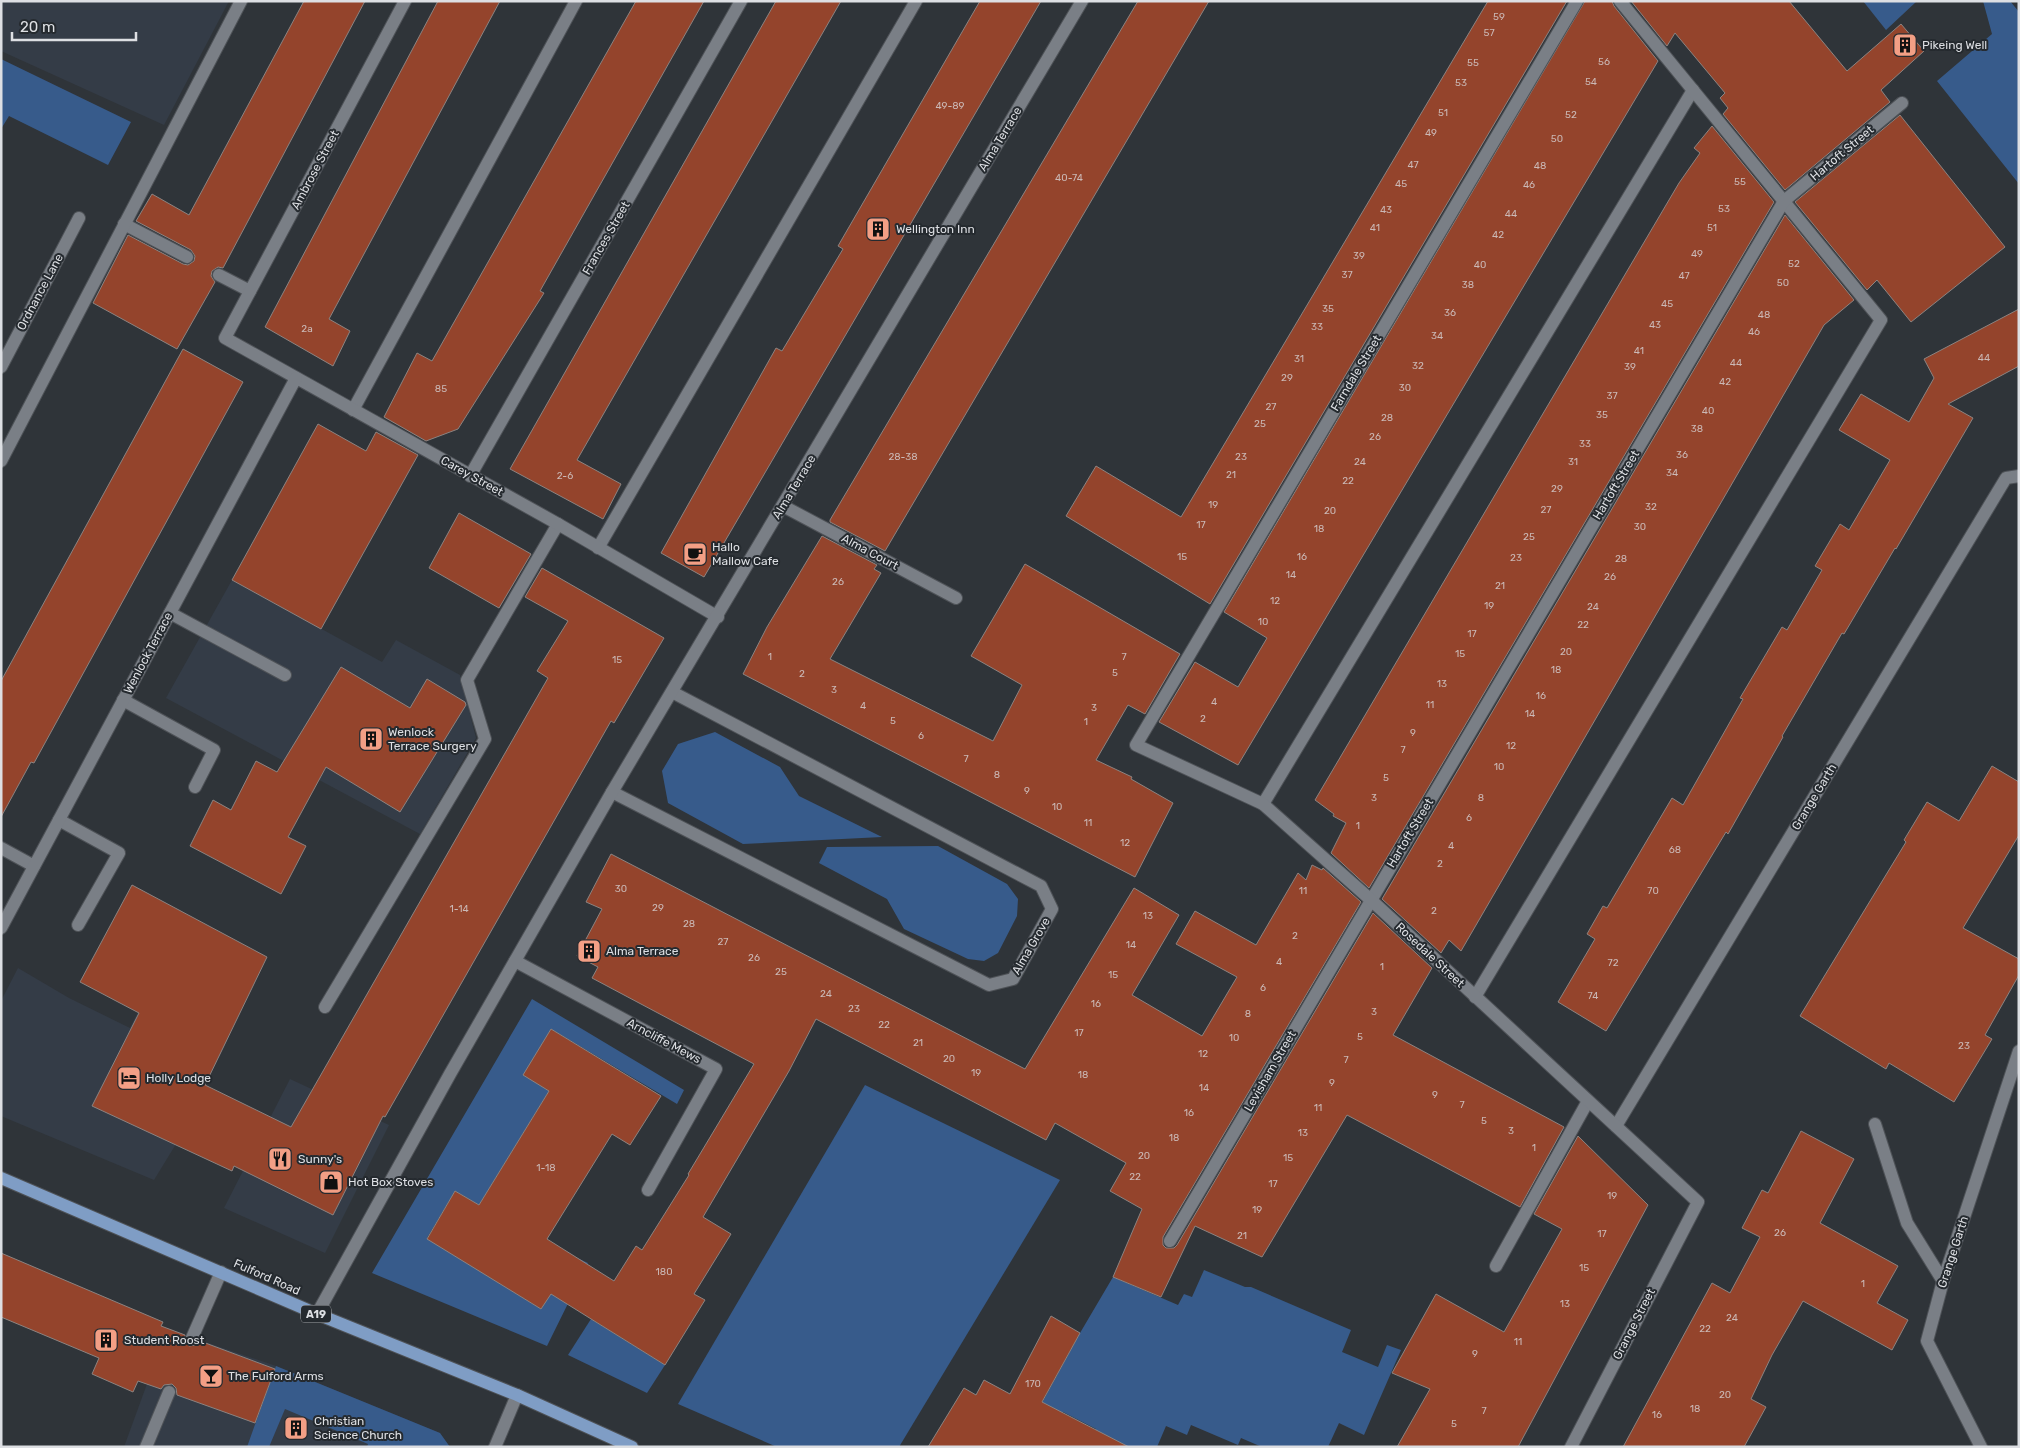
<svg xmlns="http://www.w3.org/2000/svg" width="2020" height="1448" font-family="Rubik,sans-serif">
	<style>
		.built { fill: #343c47 }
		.green { fill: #375b8b }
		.building { fill: #94442c; stroke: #8c8380 }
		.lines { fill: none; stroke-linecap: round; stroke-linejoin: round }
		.service-casing { stroke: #4e5257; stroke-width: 14 }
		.minor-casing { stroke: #4e5257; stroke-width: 14 }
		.primary-casing { stroke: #4e5257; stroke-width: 14 }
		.service { stroke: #7a7f86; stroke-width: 12 }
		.minor { stroke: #7a7f86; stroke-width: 12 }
		.primary { stroke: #7f9dc5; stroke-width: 12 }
		.labels { text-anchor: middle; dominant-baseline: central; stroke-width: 4; stroke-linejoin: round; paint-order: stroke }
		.number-label { font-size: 10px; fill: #cbb8b5 }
		.shield { fill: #252a2f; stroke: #a6a9ad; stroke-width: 1 }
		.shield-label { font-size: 11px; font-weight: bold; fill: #dddfe3 }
		.poi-label { font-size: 12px; fill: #dddfe3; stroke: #252a2f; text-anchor: start }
		.street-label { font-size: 12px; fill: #dddfe3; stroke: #252a2f }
	</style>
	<rect width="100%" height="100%" fill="#2f3439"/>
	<!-- built -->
	<g class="built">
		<path d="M1 1H229L164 125 1 51Z"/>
		<path d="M232 580 382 662 396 640 460 675 476 738 420 834 166 698Z"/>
		<path d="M18 968 69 998 130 1028 145 998 229 1037 176 1144 154 1180 1 1116V1001Z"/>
		<path d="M290 1079 389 1125 325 1253 224 1208Z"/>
		<path d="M167 1329 276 1366 440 1433 450 1447H124Z"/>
	</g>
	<!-- green -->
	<g class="green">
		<path d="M1863 1H1917L1886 30Z"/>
		<path d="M1983 1H2010L2019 12V184L1937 81 1992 34Z"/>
		<path d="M1 59 131 122 108 165 9 116 1 129Z"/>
		<path d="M715 732 780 767 799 796 882 837 743 844 668 803 662 771 678 744Z"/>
		<path d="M938 846 1007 884 1018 899 1017 916 998 953 984 961 968 959 904 929 887 899 819 863 827 847Z"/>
		<path d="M532 999 684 1090 677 1104 551 1029 524 1075 549 1091 479 1205 455 1191 427 1238 541 1309 573 1256 588 1263 547 1346 372 1273Z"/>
		<path d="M865 1085 1060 1180 899 1447H777L678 1404Z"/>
		<path d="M1204 1270 1245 1287H1251L1351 1330 1342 1352 1378 1367 1387 1345 1401 1350 1364 1435 1339 1423 1328 1447H1262L1241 1438 1238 1445 1191 1425 1187 1435 1166 1426 1157 1447H1088L1096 1429 1063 1412 1050 1436 1018 1447 1080 1333 1113 1277 1178 1305 1184 1294 1192 1297Z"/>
		<path d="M591 1319 665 1365 647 1393 568 1355Z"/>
		<path d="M276 1366 440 1433 450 1447H367L368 1444 285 1409 269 1447H247Z"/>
	</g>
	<!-- building -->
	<g class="building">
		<path d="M304 1H365L223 268 218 267 212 271 211 276 215 282 177 349 93 303 128 235 183 264 188 265 194 261 195 256 191 250 136 221 152 194 189 215Z"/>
		<path d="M438 1H500L329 319 350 331 333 366 265 327Z"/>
		<path d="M636 1H704L540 291 544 293 458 429 426 441 384 417 417 353 432 361Z"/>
		<path d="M776 1H841L577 460 621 484 603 519 510 469Z"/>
		<path d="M980 1H1041L704 577 661 553 776 348 782 351 843 249 838 246Z"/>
		<path d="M1138 1H1209L885 551 830 522V520Z"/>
		<path d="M1488 1H1567L1210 604 1066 516 1096 466 1181 517Z"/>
		<path d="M1585 1H1612L1614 6 1658 61 1238 765 1159 722 1195 662 1238 687 1267 638 1224 612Z"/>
		<path d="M1631 1H1789L1847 71 1901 24 1924 51 1881 90 1890 102 1785 190 1723 114 1728 108 1720 98 1725 93 1675 33 1667 46Z"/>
		<path d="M1900 115 2005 247 1911 322 1877 280 1867 290 1795 202Z"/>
		<path d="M1712 126 1774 202 1369 888 1331 853 1346 823 1333 816 1334 814 1315 800 1679 183 1700 153 1694 148Z"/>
		<path d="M1785 215 1854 300 1824 325 1461 951 1449 940 1441 953 1382 899Z"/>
		<path d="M2019 309V366L1948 404 1973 418 1896 549 1895 548 1844 634 1842 633 1782 736 1783 737 1728 834 1726 832 1606 1031 1558 1002 1595 939 1587 934 1603 906 1607 908 1672 798 1683 805 1743 699 1740 698 1782 627 1787 630 1822 570 1815 566 1840 524 1849 530 1890 460 1839 430 1861 394 1909 422 1934 378 1924 359Z"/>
		<path d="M183 349 243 382 34 763 31 762 1 817V681Z"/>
		<path d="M318 424 366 451 376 432 418 455 321 629 232 580Z"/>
		<path d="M459 513 531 554 499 608 429 568Z"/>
		<path d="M822 536 877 565 874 569 881 573 830 659 993 741 1022 685 971 656 1025 564 1180 654 1145 714 1128 705 1096 760 1132 777 1131 779 1173 803 1135 877 743 674 767 627Z"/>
		<path d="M542 568 664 638 614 723 611 721 385 1117 383 1116 333 1215 234 1166 232 1171 92 1106 139 1013 80 982 132 885 267 957 205 1085 291 1127 548 678 537 671 568 621 525 597Z"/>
		<path d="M341 667 410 708 427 679 465 702 466 705 400 812 326 767 288 837 306 846 281 894 190 846 213 800 231 810 256 761 277 772Z"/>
		<path d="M1992 766 2019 782V835L1963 928 2019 959V975L1985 1035 1992 1039 1954 1102 1889 1063 1886 1069 1800 1016 1906 842 1904 840 1927 802 1959 821Z"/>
		<path d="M611 854 1025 1069 1134 888 1179 915 1132 995 1202 1036 1237 977 1176 944 1195 911 1256 945 1298 873 1306 880 1312 865 1322 870 1323 868 1361 902 1163 1237V1245L1166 1248H1174L1177 1245 1373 913 1432 968 1393 1035 1564 1127 1520 1207 1347 1115 1262 1257 1195 1226 1161 1297 1113 1277 1142 1209 1110 1191 1126 1163 1055 1123 1046 1140 816 1019 789 1071 703 1217 731 1234 694 1294 705 1300 665 1365 551 1294 541 1309 427 1239 455 1191 479 1205 549 1091 523 1075 551 1029 661 1096 630 1145 612 1134 547 1239 614 1281 636 1246 642 1250 689 1175 688 1174 754 1064 592 978 598 967 577 956 602 909 586 902Z"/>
		<path d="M1801 1131 1854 1159 1820 1223 1898 1266 1877 1303 1908 1320 1892 1350 1803 1301 1772 1355 1751 1399 1766 1407 1744 1447H1623L1712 1283 1730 1293 1760 1237 1742 1228 1762 1190 1768 1193Z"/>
		<path d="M1578 1136 1648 1205 1518 1447H1397L1430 1389 1392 1373 1436 1294 1504 1332 1562 1229 1534 1214Z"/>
		<path d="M1 1253 163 1322 161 1326 185 1335V1342L189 1346 196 1345 200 1341 275 1369 255 1423 177 1395 176 1388 172 1384 164 1385 161 1389 138 1381 133 1392 92 1374 99 1358 1 1317Z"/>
		<path d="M1051 1316 1080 1333 1042 1402 1129 1447H928L964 1388 976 1395 984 1380 1010 1394Z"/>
	</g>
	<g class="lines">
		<!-- service casing -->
		<g class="service-casing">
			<g id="service">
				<path d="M124 224 187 257"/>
				<path d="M219 275 250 291"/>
				<path d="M353 410 576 1"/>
				<path d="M1 461 241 1"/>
				<path d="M783 506 956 598"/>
				<path d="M598 548 916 1"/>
				<path d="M170 613 285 675"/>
				<path d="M123 700 214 750 195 787"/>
				<path d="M1263 804 1693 90"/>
				<path d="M59 820 119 853 78 925"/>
				<path d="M1 848 34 866"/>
				<path d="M515 961 716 1069 648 1190"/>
				<path d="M1475 997 1881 320 1620 1"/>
				<path d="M325 1007 485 739 467 680 558 524"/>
				<path d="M1875 1124 1907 1223 1943 1281"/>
				<path d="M1496 1266 1588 1101"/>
				<path d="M192 1338 221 1272"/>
				<path d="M146 1447 169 1392"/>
			</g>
		</g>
		<!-- minor casing -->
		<g class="minor-casing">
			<g id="minor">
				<path d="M405 1 225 338 558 524 718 617"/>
				<path d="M1 367 79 218"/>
				<path d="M470 476 741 1"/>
				<path d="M612 792 989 985 1013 979 1052 909 1041 886 672 692"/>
				<path d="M1 928 296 378"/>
				<path d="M1616 1126 2006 478 2019 476"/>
				<path d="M1170 1241 1784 201 1902 103"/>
				<path d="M317 1314 450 1074 612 792 1082 1"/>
				<path d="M495 1447 517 1395"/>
				<path d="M1571 1447 1698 1202 1371 900 1263 804 1136 745 1577 1"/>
				<path d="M1981 1447 1927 1341 1943 1281 2019 1051"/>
			</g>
		</g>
		<!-- primary casing -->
		<g class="primary-casing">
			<path id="primary" d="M1 1178 317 1314 517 1395 632 1447"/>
		</g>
		<!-- service -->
		<use href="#service" class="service"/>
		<!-- minor -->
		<use href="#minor" class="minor"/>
		<!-- primary -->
		<use href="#primary" class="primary"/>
	</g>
	<!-- icons -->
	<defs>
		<g id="building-square" transform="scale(1.25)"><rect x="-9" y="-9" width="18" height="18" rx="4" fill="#f39f85" stroke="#252a2f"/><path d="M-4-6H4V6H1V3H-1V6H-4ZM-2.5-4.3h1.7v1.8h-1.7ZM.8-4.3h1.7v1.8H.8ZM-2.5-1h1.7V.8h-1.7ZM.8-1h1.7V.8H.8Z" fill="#111"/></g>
		<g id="cafe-square" transform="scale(1.25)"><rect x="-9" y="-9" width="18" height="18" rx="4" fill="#f39f85" stroke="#252a2f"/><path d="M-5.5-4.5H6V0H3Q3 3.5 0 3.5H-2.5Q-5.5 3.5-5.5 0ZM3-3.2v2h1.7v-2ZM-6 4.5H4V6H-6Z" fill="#111"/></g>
		<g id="hotel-square" transform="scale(1.25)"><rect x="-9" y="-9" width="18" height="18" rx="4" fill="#f39f85" stroke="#252a2f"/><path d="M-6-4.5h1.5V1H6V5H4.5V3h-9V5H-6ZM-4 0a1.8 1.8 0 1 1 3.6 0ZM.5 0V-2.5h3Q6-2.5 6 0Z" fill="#111"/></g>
		<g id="restaurant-square" transform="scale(1.25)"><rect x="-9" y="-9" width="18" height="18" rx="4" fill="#f39f85" stroke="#252a2f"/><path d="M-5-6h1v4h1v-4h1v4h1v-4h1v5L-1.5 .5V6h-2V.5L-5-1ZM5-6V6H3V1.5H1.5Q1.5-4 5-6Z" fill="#111"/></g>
		<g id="shop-square" transform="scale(1.25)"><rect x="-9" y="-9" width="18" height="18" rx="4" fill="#f39f85" stroke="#252a2f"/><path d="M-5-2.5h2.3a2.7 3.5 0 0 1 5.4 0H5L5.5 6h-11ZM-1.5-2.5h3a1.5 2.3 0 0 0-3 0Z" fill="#111"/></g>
		<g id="bar-square" transform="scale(1.25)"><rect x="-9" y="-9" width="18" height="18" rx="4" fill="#f39f85" stroke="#252a2f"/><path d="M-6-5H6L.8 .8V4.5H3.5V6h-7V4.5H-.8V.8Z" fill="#111"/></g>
	</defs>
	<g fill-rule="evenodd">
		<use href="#building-square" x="1905" y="45"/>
		<use href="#building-square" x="878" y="229"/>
		<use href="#cafe-square" x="695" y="554"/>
		<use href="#building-square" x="371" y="739"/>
		<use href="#building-square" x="589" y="951"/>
		<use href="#hotel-square" x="129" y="1078"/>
		<use href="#restaurant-square" x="280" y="1159"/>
		<use href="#shop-square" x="331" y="1182"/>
		<use href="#building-square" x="106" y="1340"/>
		<use href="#bar-square" x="211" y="1376"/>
		<use href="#building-square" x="296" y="1428"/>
	</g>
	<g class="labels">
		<!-- number labels -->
		<g class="number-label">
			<text x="1499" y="17">59</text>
			<text x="1489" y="33">57</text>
			<text x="1604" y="62">56</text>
			<text x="1473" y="63">55</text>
			<text x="1591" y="82">54</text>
			<text x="1461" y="83">53</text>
			<text x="950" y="106">49-89</text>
			<text x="1443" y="113">51</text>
			<text x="1571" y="115">52</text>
			<text x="1431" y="133">49</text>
			<text x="1557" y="139">50</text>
			<text x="1413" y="165">47</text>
			<text x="1540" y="166">48</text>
			<text x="1069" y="178">40-74</text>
			<text x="1740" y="182">55</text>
			<text x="1401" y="184">45</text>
			<text x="1529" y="185">46</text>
			<text x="1724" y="209">53</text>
			<text x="1386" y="210">43</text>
			<text x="1511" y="214">44</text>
			<text x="1375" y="228">41</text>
			<text x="1712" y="228">51</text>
			<text x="1498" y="235">42</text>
			<text x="1697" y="254">49</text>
			<text x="1359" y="256">39</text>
			<text x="1794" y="264">52</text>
			<text x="1480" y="265">40</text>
			<text x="1347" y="275">37</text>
			<text x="1684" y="276">47</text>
			<text x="1783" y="283">50</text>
			<text x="1468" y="285">38</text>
			<text x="1667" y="304">45</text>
			<text x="1328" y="309">35</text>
			<text x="1450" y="313">36</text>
			<text x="1764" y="315">48</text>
			<text x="1655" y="325">43</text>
			<text x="1317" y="327">33</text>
			<text x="307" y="329">2a</text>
			<text x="1754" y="332">46</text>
			<text x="1437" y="336">34</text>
			<text x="1639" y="351">41</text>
			<text x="1984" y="358">44</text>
			<text x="1299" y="359">31</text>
			<text x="1736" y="363">44</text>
			<text x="1418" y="366">32</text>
			<text x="1630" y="367">39</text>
			<text x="1287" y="378">29</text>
			<text x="1725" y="382">42</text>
			<text x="1405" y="388">30</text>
			<text x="441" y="389">85</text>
			<text x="1612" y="396">37</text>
			<text x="1271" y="407">27</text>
			<text x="1708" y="411">40</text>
			<text x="1602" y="415">35</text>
			<text x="1387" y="418">28</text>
			<text x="1260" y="424">25</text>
			<text x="1697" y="429">38</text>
			<text x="1375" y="437">26</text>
			<text x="1585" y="444">33</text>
			<text x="1682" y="455">36</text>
			<text x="903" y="457">28-38</text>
			<text x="1241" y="457">23</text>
			<text x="1360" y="462">24</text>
			<text x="1573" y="462">31</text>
			<text x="1672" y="473">34</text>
			<text x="1231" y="475">21</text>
			<text x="565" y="476">2-6</text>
			<text x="1348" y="481">22</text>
			<text x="1557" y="489">29</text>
			<text x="1213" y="505">19</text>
			<text x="1651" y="507">32</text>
			<text x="1546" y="510">27</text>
			<text x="1330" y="511">20</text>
			<text x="1201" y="525">17</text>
			<text x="1640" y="527">30</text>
			<text x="1319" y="529">18</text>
			<text x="1529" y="537">25</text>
			<text x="1182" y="557">15</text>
			<text x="1302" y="557">16</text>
			<text x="1516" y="558">23</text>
			<text x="1621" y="559">28</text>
			<text x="1291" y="575">14</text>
			<text x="1610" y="577">26</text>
			<text x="838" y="582">26</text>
			<text x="1500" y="586">21</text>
			<text x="1275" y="601">12</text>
			<text x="1489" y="606">19</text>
			<text x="1593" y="607">24</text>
			<text x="1263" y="622">10</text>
			<text x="1583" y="625">22</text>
			<text x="1472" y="634">17</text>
			<text x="1566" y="652">20</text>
			<text x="1460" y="654">15</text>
			<text x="770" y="657">1</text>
			<text x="1124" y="657">7</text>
			<text x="617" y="660">15</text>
			<text x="1556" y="670">18</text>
			<text x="1115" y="673">5</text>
			<text x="802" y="674">2</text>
			<text x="1442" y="684">13</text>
			<text x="834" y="690">3</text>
			<text x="1541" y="696">16</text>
			<text x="1214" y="702">4</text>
			<text x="1430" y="705">11</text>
			<text x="863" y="706">4</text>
			<text x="1094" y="708">3</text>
			<text x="1530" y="714">14</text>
			<text x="1203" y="719">2</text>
			<text x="893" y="721">5</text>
			<text x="1086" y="722">1</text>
			<text x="1413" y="733">9</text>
			<text x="921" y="736">6</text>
			<text x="1511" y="746">12</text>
			<text x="1403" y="750">7</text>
			<text x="966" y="759">7</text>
			<text x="1499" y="767">10</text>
			<text x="997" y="775">8</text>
			<text x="1386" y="778">5</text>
			<text x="1027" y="791">9</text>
			<text x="1374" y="798">3</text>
			<text x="1481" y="798">8</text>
			<text x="1057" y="807">10</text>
			<text x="1469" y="818">6</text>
			<text x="1088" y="823">11</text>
			<text x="1358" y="826">1</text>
			<text x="1125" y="843">12</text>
			<text x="1451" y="846">4</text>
			<text x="1675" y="850">68</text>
			<text x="1440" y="864">2</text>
			<text x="621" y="889">30</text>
			<text x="1303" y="891">11</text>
			<text x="1653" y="891">70</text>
			<text x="658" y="908">29</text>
			<text x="459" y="909">1-14</text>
			<text x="1434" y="911">2</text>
			<text x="1148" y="916">13</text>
			<text x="689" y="924">28</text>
			<text x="1295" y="936">2</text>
			<text x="723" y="942">27</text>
			<text x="1131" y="945">14</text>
			<text x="754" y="958">26</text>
			<text x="1279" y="962">4</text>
			<text x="1613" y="963">72</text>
			<text x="1382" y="967">1</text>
			<text x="781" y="972">25</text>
			<text x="1113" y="975">15</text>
			<text x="1263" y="988">6</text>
			<text x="826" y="994">24</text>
			<text x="1593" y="996">74</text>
			<text x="1096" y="1004">16</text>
			<text x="854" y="1009">23</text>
			<text x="1374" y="1012">3</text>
			<text x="1248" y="1014">8</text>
			<text x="884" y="1025">22</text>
			<text x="1079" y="1033">17</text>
			<text x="1360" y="1037">5</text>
			<text x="1234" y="1038">10</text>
			<text x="918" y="1043">21</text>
			<text x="1964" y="1046">23</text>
			<text x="1203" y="1054">12</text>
			<text x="949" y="1059">20</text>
			<text x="1346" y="1060">7</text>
			<text x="976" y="1073">19</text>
			<text x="1083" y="1075">18</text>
			<text x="1332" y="1083">9</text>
			<text x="1204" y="1088">14</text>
			<text x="1435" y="1095">9</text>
			<text x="1462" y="1105">7</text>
			<text x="1318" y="1108">11</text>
			<text x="1189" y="1113">16</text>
			<text x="1484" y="1121">5</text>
			<text x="1511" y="1131">3</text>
			<text x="1303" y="1133">13</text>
			<text x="1174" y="1138">18</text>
			<text x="1534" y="1148">1</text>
			<text x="1144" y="1156">20</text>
			<text x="1288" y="1158">15</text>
			<text x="546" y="1168">1-18</text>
			<text x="1135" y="1177">22</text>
			<text x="1273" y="1184">17</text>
			<text x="1612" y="1196">19</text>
			<text x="1257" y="1210">19</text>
			<text x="1780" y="1233">26</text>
			<text x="1602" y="1234">17</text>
			<text x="1242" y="1236">21</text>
			<text x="1584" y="1268">15</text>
			<text x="664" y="1272">180</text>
			<text x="1863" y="1284">1</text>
			<text x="1565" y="1304">13</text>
			<text x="1732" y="1318">24</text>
			<text x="1705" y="1329">22</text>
			<text x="1518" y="1342">11</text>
			<text x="1475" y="1354">9</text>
			<text x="1033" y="1384">170</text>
			<text x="1725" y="1395">20</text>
			<text x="1695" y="1409">18</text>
			<text x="1484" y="1411">7</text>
			<text x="1657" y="1415">16</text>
			<text x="1454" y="1424">5</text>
		</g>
		<!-- shield labels -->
		<rect class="shield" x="301" y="1305.5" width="30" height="17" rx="4"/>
		<g class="shield-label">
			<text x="316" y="1314">A19</text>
		</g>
		<!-- poi labels -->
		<g class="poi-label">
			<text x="1922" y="45">Pikeing Well</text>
			<text x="896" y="229">Wellington Inn</text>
			<text x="712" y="547">Hallo<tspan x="712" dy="14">Mallow Cafe</tspan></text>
			<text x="388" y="732">Wenlock<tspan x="388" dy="14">Terrace Surgery</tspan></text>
			<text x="606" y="951">Alma Terrace</text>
			<text x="146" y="1078">Holly Lodge</text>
			<text x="298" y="1159">Sunny's</text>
			<text x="348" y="1182">Hot Box Stoves</text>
			<text x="124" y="1340">Student Roost</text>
			<text x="228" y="1376">The Fulford Arms</text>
			<text x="314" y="1421">Christian<tspan x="314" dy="14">Science Church</tspan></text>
		</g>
		<!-- street labels -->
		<g class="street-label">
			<text transform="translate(1000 139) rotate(-59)">Alma Terrace</text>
			<text transform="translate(1842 153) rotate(-40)">Hartoft Street</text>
			<text transform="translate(315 170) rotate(-62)">Ambrose Street</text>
			<text transform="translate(606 238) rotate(-60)">Frances Street</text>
			<text transform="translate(40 292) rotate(-62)">Ordnance Lane</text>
			<text transform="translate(1356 373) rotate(-59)">Farndale Street</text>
			<text transform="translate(472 476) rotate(29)">Carey Street</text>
			<text transform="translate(1616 485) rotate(-59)">Hartoft Street</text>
			<text transform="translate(794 487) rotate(-59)">Alma Terrace</text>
			<text transform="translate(870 552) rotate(28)">Alma Court</text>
			<text transform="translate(148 653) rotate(-62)">Wenlock Terrace</text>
			<text transform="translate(1814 797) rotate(-59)">Grange Garth</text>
			<text transform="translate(1410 833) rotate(-59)">Hartoft Street</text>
			<text transform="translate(1031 946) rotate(-60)">Alma Grove</text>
			<text transform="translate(1430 955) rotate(43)">Rosedale Street</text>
			<text transform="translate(664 1041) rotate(28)">Arncliffe Mews</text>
			<text transform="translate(1270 1071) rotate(-60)">Levisham Street</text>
			<text transform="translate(1953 1252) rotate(-72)">Grange Garth</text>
			<text transform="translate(267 1277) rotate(24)">Fulford Road</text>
			<text transform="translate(1634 1324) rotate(-63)">Grange Street</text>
		</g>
	</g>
	<!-- border -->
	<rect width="2020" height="1448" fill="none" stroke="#dddfe3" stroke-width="5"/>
	<!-- scale -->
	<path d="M12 32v8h124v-8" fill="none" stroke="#dddfe3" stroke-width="2.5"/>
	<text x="20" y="32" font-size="15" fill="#dddfe3" stroke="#252a2f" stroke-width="4" paint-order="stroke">20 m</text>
</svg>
